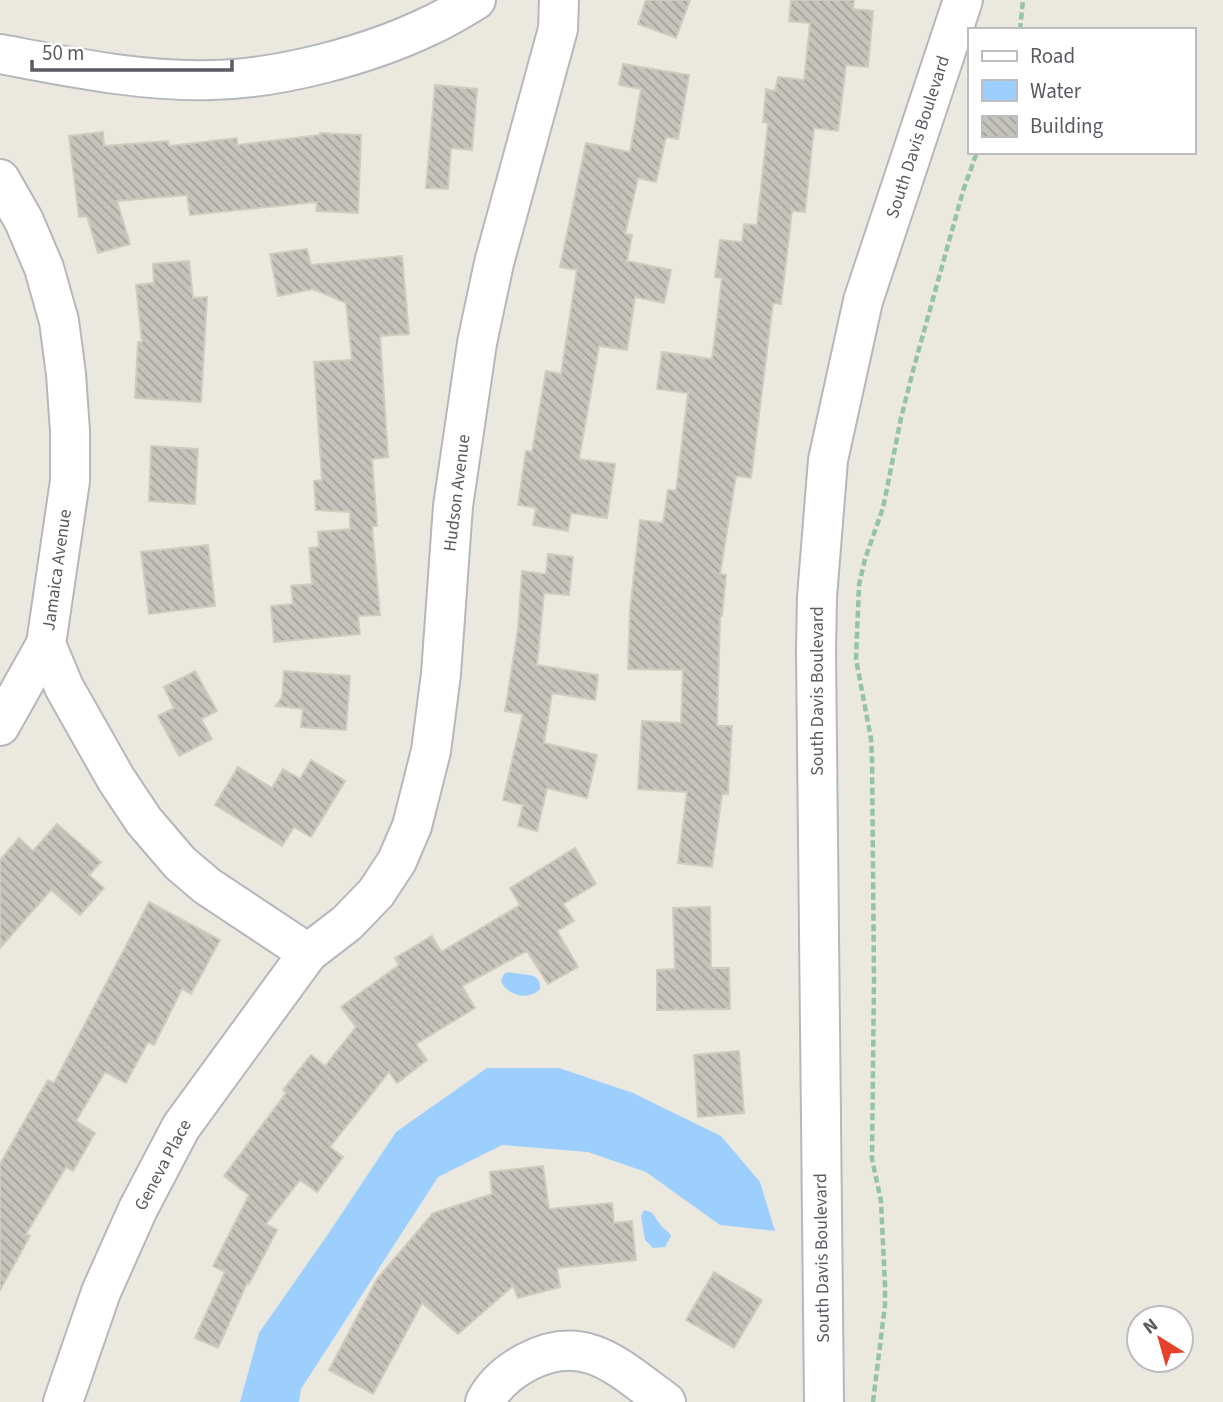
<svg xmlns="http://www.w3.org/2000/svg" width="1223" height="1402" font-family="'Source Sans 3',sans-serif">
	<style>
		.water { fill: #9ccffe }
		.building { fill: url(#building-back-hatch); stroke: #d0cbbd; stroke-width: 2 }
		.lines { fill: none; stroke-linecap: round; stroke-linejoin: round }
		.minor-casing { stroke: #b5b7bc; stroke-width: 42 }
		.path { stroke: #94c4a4; stroke-width: 4.5; stroke-dasharray: 7 3.5; stroke-linecap: butt }
		.minor { stroke: #fff; stroke-width: 38 }
		.labels { text-anchor: middle; dominant-baseline: central; stroke-width: 5; stroke-linejoin: round; paint-order: stroke }
		.street-label { font-size: 18px; fill: #585b60; stroke: #fff }
	</style>
	<defs>
		<pattern id="building-back-hatch" width="6" height="6" patternUnits="userSpaceOnUse" patternTransform="scale(1.75)"><rect width="6" height="6" fill="#c6c3bc"/><path d="M-1 5l2 2M0 0l6 6M5-1l2 2" fill="none" stroke="#a4a19c"/></pattern>
	</defs>
	<rect width="100%" height="100%" fill="#ebe9df"/>
	<!-- water -->
	<g class="water">
		<path d="M509 972C522 976 542 971 540 989 529 1001 507 996 501 981L504 974Z"/>
		<path d="M487 1068H559L633 1093 721 1136 760 1182 775 1231 720 1225 646 1172 588 1152 502 1145 438 1177 301 1389 299 1402H240L259 1333 328 1234 396 1132Z"/>
		<path d="M644 1210C655 1212 654 1217 660 1224 664 1230 668 1230 671 1236L665 1247 653 1248 645 1240 641 1216Z"/>
	</g>
	<!-- building -->
	<g class="building">
		<path d="M646 0H690L676 38 638 24Z"/>
		<path d="M791 0H854L853 9 873 11 868 67 846 65 838 131 814 128 805 212 792 211 781 304 773 303 751 478 736 476 720 574 726 575 722 616H720L717 726H732L728 794H722L712 867 678 863 687 792 638 789 642 721 681 723 683 670 628 669 630 610 640 520 663 523 668 490 676 491 688 393 657 389 662 352 712 359 722 278 715 277 720 240 742 242 744 224 757 225 768 123 763 122 766 89 775 91 778 77 804 80 810 23 789 21Z"/>
		<path d="M623 64 689 75 678 139 666 137 656 182 638 178 625 234 632 235 627 261 671 270 664 303 635 297 627 350 599 346 579 459 615 464 607 518 571 513 568 531 533 525 536 508 518 505 526 451 532 452 546 371 561 374 577 270 560 267 586 143 630 152 641 89 619 85Z"/>
		<path d="M435 85 477 89 472 150 451 148 448 189 426 188Z"/>
		<path d="M103 132 104 146 168 141 169 146 237 138V145L319 135 320 133 361 135 358 213 316 211 317 202 190 215 187 195 117 201 130 244 98 253 87 216 79 217 69 136Z"/>
		<path d="M307 249 311 265 402 256 409 334 380 336 388 457 372 459 377 526H372L380 615 358 616 360 634 274 642 271 606 293 604 291 586 312 584 309 548 319 547 318 532 350 529V512L316 510 314 481 322 480 314 362 352 360 346 303 313 289 278 296 270 254Z"/>
		<path d="M189 261 193 298 207 297 201 402 135 398 138 342H142L136 285 154 283 153 264Z"/>
		<path d="M151 446 198 449 195 504 149 501Z"/>
		<path d="M208 545 215 606 149 614 141 552Z"/>
		<path d="M548 554 573 557 569 595 544 593 537 665 598 675 595 700 552 693 544 743 597 755 587 798 547 788 537 831 518 826 523 805 503 800 523 714 505 711 518 629 522 571 546 574Z"/>
		<path d="M195 671 217 711 201 719 212 739 179 756 158 716 174 708 164 687Z"/>
		<path d="M284 671 350 676 346 730 301 727 303 709 276 706 282 697Z"/>
		<path d="M311 760 345 781 311 837 294 827 282 846 215 805 238 767 272 788 283 769 300 779Z"/>
		<path d="M57 824 101 862 89 875 104 888 80 915 51 890 0 948V860L19 838 33 851Z"/>
		<path d="M575 848 596 884 563 904 574 921 557 931 578 967 548 984 527 951 462 986 475 1008 416 1044 427 1060 397 1083 389 1072 330 1147 343 1157 317 1192 300 1180 266 1224 277 1230 249 1284 247 1283 218 1348 195 1338 225 1272 213 1266 249 1195 224 1176 286 1093 283 1090 311 1055 325 1066 356 1027 341 1007 399 965 395 958 432 936 441 952 520 905 510 888Z"/>
		<path d="M149 902 220 940 191 994 182 989 154 1045 148 1042 126 1083 105 1072 76 1121 95 1133 73 1171 66 1167 26 1234 30 1236 0 1290V1164L48 1080 54 1083Z"/>
		<path d="M710 907 711 968H729L730 1009 657 1010V970L675 969 673 908Z"/>
		<path d="M739 1051 744 1113 698 1117 694 1055Z"/>
		<path d="M543 1166 549 1209 612 1203 614 1223 632 1221 636 1260 557 1268 560 1287 518 1298 513 1286 458 1334 422 1303 373 1394 329 1370 377 1279 433 1213 492 1194 490 1172Z"/>
		<path d="M714 1272 762 1300 734 1348 686 1320Z"/>
	</g>
	<g class="lines">
		<!-- minor casing -->
		<g class="minor-casing">
			<g id="minor">
				<path d="M0 54C70 67 141 82 212 80 279 79 369 55 429 26 445 19 461 9 476 0"/>
				<path d="M0 179 24 221 44 268 59 321 66 374 70 431V481L46 644 64 687 116 779 144 821 180 863 207 886 308 953"/>
				<path d="M0 726 46 644"/>
				<path d="M63 1402 101 1292 138 1209 181 1127 308 953 347 923 376 893 397 861 412 826 431 751 441 674 453 506 477 343 494 263 558 29 559 0"/>
				<path d="M485 1402C494 1384 510 1371 527 1362 586 1331 620 1369 666 1402"/>
				<path d="M824 1402 816 651 817 597 828 460 863 301 963 0"/>
			</g>
		</g>
		<!-- path -->
		<g class="path">
			<path d="M1020 30 1023 0"/>
			<path d="M873 1402 885 1305V1285L881 1201 872 1159 874 979 872 758 871 739 856 659 859 585 865 559 883 508 901 418 914 367 963 191 977 152"/>
		</g>
		<!-- minor -->
		<use href="#minor" class="minor"/>
	</g>
	<g class="labels">
		<!-- street labels -->
		<g class="street-label">
			<text transform="translate(918 137) rotate(-72)">South Davis Boulevard</text>
			<text transform="translate(457 493) rotate(-83)">Hudson Avenue</text>
			<text transform="translate(57 570) rotate(-82)">Jamaica Avenue</text>
			<text transform="translate(817 691) rotate(-90)">South Davis Boulevard</text>
			<text transform="translate(163 1165) rotate(-62)">Geneva Place</text>
			<text transform="translate(822 1258) rotate(-91)">South Davis Boulevard</text>
		</g>
	</g>
	<!-- legend -->
	<rect x="968" y="28" width="228" height="126" fill="#ffffff" stroke="#bcbdbf" stroke-width="2"/>
	<rect x="982" y="51" width="35" height="10" fill="#ffffff" stroke="#bcbdbf" stroke-width="2"/>
	<text x="1030" y="63" font-size="21" fill="#585b60">Road</text>
	<rect x="982" y="80" width="35" height="21" fill="#9ccffe" stroke="#bcbdbf" stroke-width="2"/>
	<text x="1030" y="98" font-size="21" fill="#585b60">Water</text>
	<rect x="982" y="116" width="35" height="21" fill="url(#building-back-hatch)" stroke="#bcbdbf" stroke-width="2"/>
	<text x="1030" y="133" font-size="21" fill="#585b60">Building</text>
	<!-- north arrow -->
	<g transform="translate(1160 1339) rotate(323)"><circle r="33" fill="#ffffff" stroke="#bcbdbf" stroke-width="2"/>
	<path d="M0-5L12 26L0 18L-12 26Z" fill="#e6412a"/>
	<text y="-10" font-size="19" font-weight="bold" text-anchor="middle" fill="#585b60">N</text>
	</g>
	<!-- scale -->
	<path d="M32 60v10h200v-10" fill="none" stroke="#585b60" stroke-width="3.5"/>
	<text x="42" y="60" font-size="21" fill="#585b60" stroke="#ffffff" stroke-width="5" paint-order="stroke">50 m</text>
</svg>
